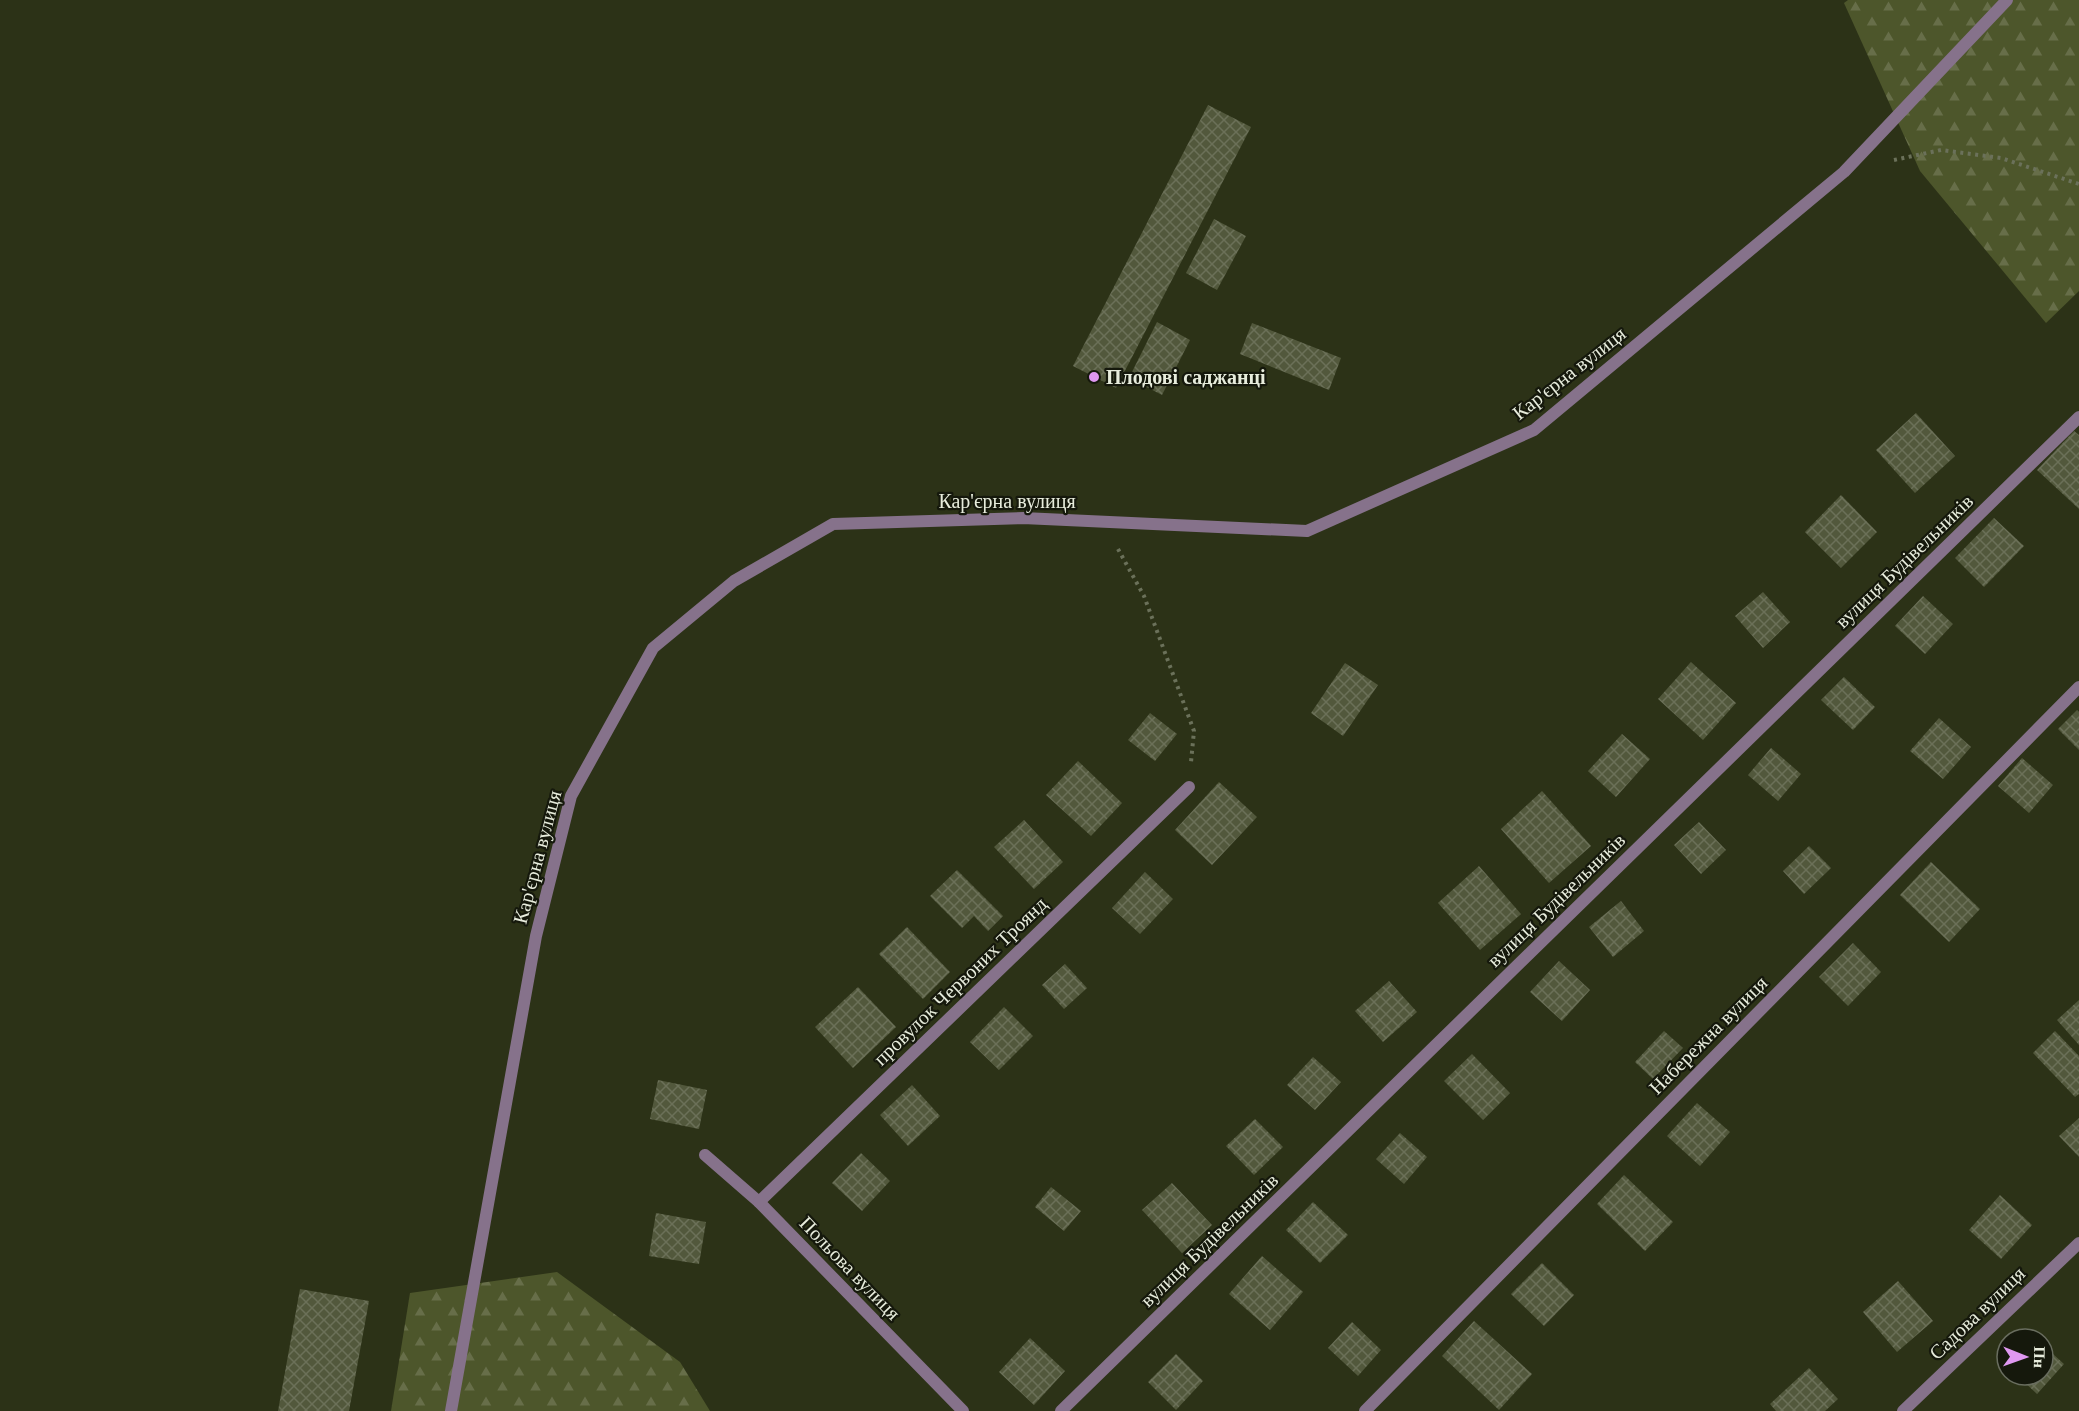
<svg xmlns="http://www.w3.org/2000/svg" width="2079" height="1411" font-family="Georgia,serif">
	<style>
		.forest { fill: url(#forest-firs) }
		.building { fill: url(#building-cross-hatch) }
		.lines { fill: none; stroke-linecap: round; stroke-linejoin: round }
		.path { stroke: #6b715a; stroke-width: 4; stroke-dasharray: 3 4.5; stroke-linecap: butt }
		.street { stroke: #86728b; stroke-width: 12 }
		.poi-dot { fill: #df98f1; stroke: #15180c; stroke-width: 2 }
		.labels { text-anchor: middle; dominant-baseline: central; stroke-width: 4.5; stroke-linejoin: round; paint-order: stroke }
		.street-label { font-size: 20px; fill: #e7ecdc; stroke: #15180c }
		.poi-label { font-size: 20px; font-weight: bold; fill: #e7ecdc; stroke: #15180c; text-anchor: start }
	</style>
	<defs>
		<pattern id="forest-firs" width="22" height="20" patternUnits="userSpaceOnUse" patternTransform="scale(1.5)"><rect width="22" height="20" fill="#4d562b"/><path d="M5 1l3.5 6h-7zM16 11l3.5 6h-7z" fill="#676e49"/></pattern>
		<pattern id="building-cross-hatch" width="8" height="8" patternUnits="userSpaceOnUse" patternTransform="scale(1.5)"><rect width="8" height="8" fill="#52583c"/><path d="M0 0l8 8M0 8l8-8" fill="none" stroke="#6b7058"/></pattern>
	</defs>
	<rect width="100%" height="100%" fill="#2c3217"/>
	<!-- forest -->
	<g class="forest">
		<path d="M1848 0H2079V291L2046 323 1920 171 1844 3Z"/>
		<path d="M557 1272 680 1362 710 1411H391L410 1293Z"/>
	</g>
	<!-- building -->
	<g class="building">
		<path d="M1208 105 1251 127 1116 388 1073 366Z"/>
		<path d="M1214 219 1246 236 1217 290 1186 273Z"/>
		<path d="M1157 322 1190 340 1162 395 1129 378Z"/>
		<path d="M1252 323 1341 358 1329 390 1240 354Z"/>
		<path d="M1916 413 1955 456 1915 493 1876 450Z"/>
		<path d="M2074 431 2079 435V509L2037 470Z"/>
		<path d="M1841 495 1877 532 1841 568 1805 532Z"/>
		<path d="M1994 518 2024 546 1984 587 1955 558Z"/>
		<path d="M1763 592 1790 622 1763 648 1735 616Z"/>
		<path d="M1923 596 1953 624 1925 654 1895 626Z"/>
		<path d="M1691 662 1736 703 1703 740 1658 699Z"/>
		<path d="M1345 663 1378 685 1343 736 1311 713Z"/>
		<path d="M1844 677 1875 707 1853 730 1821 700Z"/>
		<path d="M2077 710 2079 712V750L2058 729Z"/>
		<path d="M1150 713 1177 734 1155 761 1128 740Z"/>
		<path d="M1939 718 1971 747 1943 779 1910 751Z"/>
		<path d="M1622 734 1650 759 1616 797 1588 771Z"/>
		<path d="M1771 748 1801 774 1778 801 1748 775Z"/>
		<path d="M2022 758 2053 785 2029 813 1998 786Z"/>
		<path d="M1078 761 1122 803 1091 836 1046 795Z"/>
		<path d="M1219 782 1257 817 1212 865 1175 830Z"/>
		<path d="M1542 791 1591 846 1549 883 1501 829Z"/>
		<path d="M1024 820 1063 862 1034 889 994 847Z"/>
		<path d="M1699 822 1726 850 1701 874 1674 845Z"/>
		<path d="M1809 846 1831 868 1804 894 1783 871Z"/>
		<path d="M1931 862 1980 909 1949 942 1900 895Z"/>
		<path d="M1479 866 1521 914 1480 950 1438 903Z"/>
		<path d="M957 870 1003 916 988 931 974 916 962 928 930 896Z"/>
		<path d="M1145 872 1173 899 1140 934 1112 908Z"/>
		<path d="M1621 901 1644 931 1613 957 1589 927Z"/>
		<path d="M907 927 950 972 923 999 879 954Z"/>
		<path d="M1853 943 1881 972 1848 1006 1819 977Z"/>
		<path d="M1559 961 1590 990 1562 1021 1530 992Z"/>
		<path d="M1065 964 1087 988 1064 1009 1042 985Z"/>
		<path d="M1389 981 1417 1012 1383 1042 1355 1011Z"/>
		<path d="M858 987 896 1027 853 1068 815 1027Z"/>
		<path d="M2079 1000V1045L2057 1020Z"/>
		<path d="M1004 1007 1033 1036 999 1070 970 1042Z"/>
		<path d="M1664 1031 1683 1048 1653 1079 1635 1062Z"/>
		<path d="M2055 1031 2079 1056V1094L2075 1097 2033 1053Z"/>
		<path d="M1472 1054 1510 1093 1483 1120 1444 1081Z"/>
		<path d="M1313 1057 1341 1082 1315 1110 1287 1085Z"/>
		<path d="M658 1080 707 1090 699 1129 650 1119Z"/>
		<path d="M912 1085 940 1116 908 1146 880 1115Z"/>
		<path d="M1697 1103 1730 1132 1700 1166 1667 1136Z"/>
		<path d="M2079 1118V1157L2059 1136Z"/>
		<path d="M1255 1119 1283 1147 1254 1175 1226 1146Z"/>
		<path d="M1400 1133 1427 1157 1404 1184 1376 1159Z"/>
		<path d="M861 1153 890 1181 862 1211 832 1183Z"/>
		<path d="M1624 1175 1673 1222 1645 1251 1597 1204Z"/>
		<path d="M1172 1183 1212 1225 1182 1253 1142 1210Z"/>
		<path d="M1051 1187 1081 1211 1064 1231 1035 1207Z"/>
		<path d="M2000 1195 2032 1225 2001 1259 1969 1230Z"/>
		<path d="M1313 1202 1348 1235 1320 1263 1286 1230Z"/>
		<path d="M656 1213 706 1222 699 1264 649 1256Z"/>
		<path d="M1262 1256 1303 1292 1270 1330 1229 1294Z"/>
		<path d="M1542 1263 1574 1295 1544 1326 1511 1294Z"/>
		<path d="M1898 1281 1933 1321 1897 1352 1863 1312Z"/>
		<path d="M300 1289 369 1301 349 1411H278Z"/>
		<path d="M1474 1321 1532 1374 1499 1410 1442 1356Z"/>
		<path d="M1352 1322 1381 1350 1358 1376 1328 1348Z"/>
		<path d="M1030 1338 1065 1371 1034 1405 999 1372Z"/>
		<path d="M2043 1345 2064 1364 2037 1394 2017 1375H2043Z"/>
		<path d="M1176 1354 1203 1381 1176 1410 1148 1382Z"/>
		<path d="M1809 1368 1838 1399 1825 1411H1776L1770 1404Z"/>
	</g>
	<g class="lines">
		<!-- path -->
		<g class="path">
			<path d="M1894 160 1941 150 2001 158 2079 184"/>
			<path d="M1118 549 1144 596 1194 731 1191 762"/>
		</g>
		<!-- street -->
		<g class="street">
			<path d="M705 1155 759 1202 963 1411"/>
			<path d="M759 1202 1189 787"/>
			<path d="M451 1411 536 936 571 796 653 648 734 581 833 524 1023 518 1307 531 1534 430 1844 172 2007 0"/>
			<path d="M1061 1411 2079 417"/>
			<path d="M1365 1411 2079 687"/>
			<path d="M1903 1411 2079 1243"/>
		</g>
	</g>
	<!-- markers -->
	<circle class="poi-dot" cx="1094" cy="377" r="6"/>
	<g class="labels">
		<!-- street labels -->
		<g class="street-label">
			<text transform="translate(1569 373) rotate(-38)">Кар'єрна вулиця</text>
			<text x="1007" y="501">Кар'єрна вулиця</text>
			<text transform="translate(1904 561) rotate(-44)">вулиця Будівельників</text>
			<text transform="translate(537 857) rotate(-75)">Кар'єрна вулиця</text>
			<text transform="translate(1556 900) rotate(-44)">вулиця Будівельників</text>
			<text transform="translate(960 981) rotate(-44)">провулок Червоних Троянд</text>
			<text transform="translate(1708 1035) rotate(-45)">Набережна вулиця</text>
			<text transform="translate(1209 1240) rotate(-44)">вулиця Будівельників</text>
			<text transform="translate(850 1268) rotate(46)">Польова вулиця</text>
			<text transform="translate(1977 1313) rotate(-44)">Садова вулиця</text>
		</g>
		<!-- poi labels -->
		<g class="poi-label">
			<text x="1106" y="377">Плодові саджанці</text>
		</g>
	</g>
	<!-- north arrow -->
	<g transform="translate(2025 1357) rotate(91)"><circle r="28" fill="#15180c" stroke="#696d5f" stroke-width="1.5"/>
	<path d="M0-4.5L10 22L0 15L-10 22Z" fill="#df98f1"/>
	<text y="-9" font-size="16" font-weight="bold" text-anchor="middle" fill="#e7ecdc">Пн</text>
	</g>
</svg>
